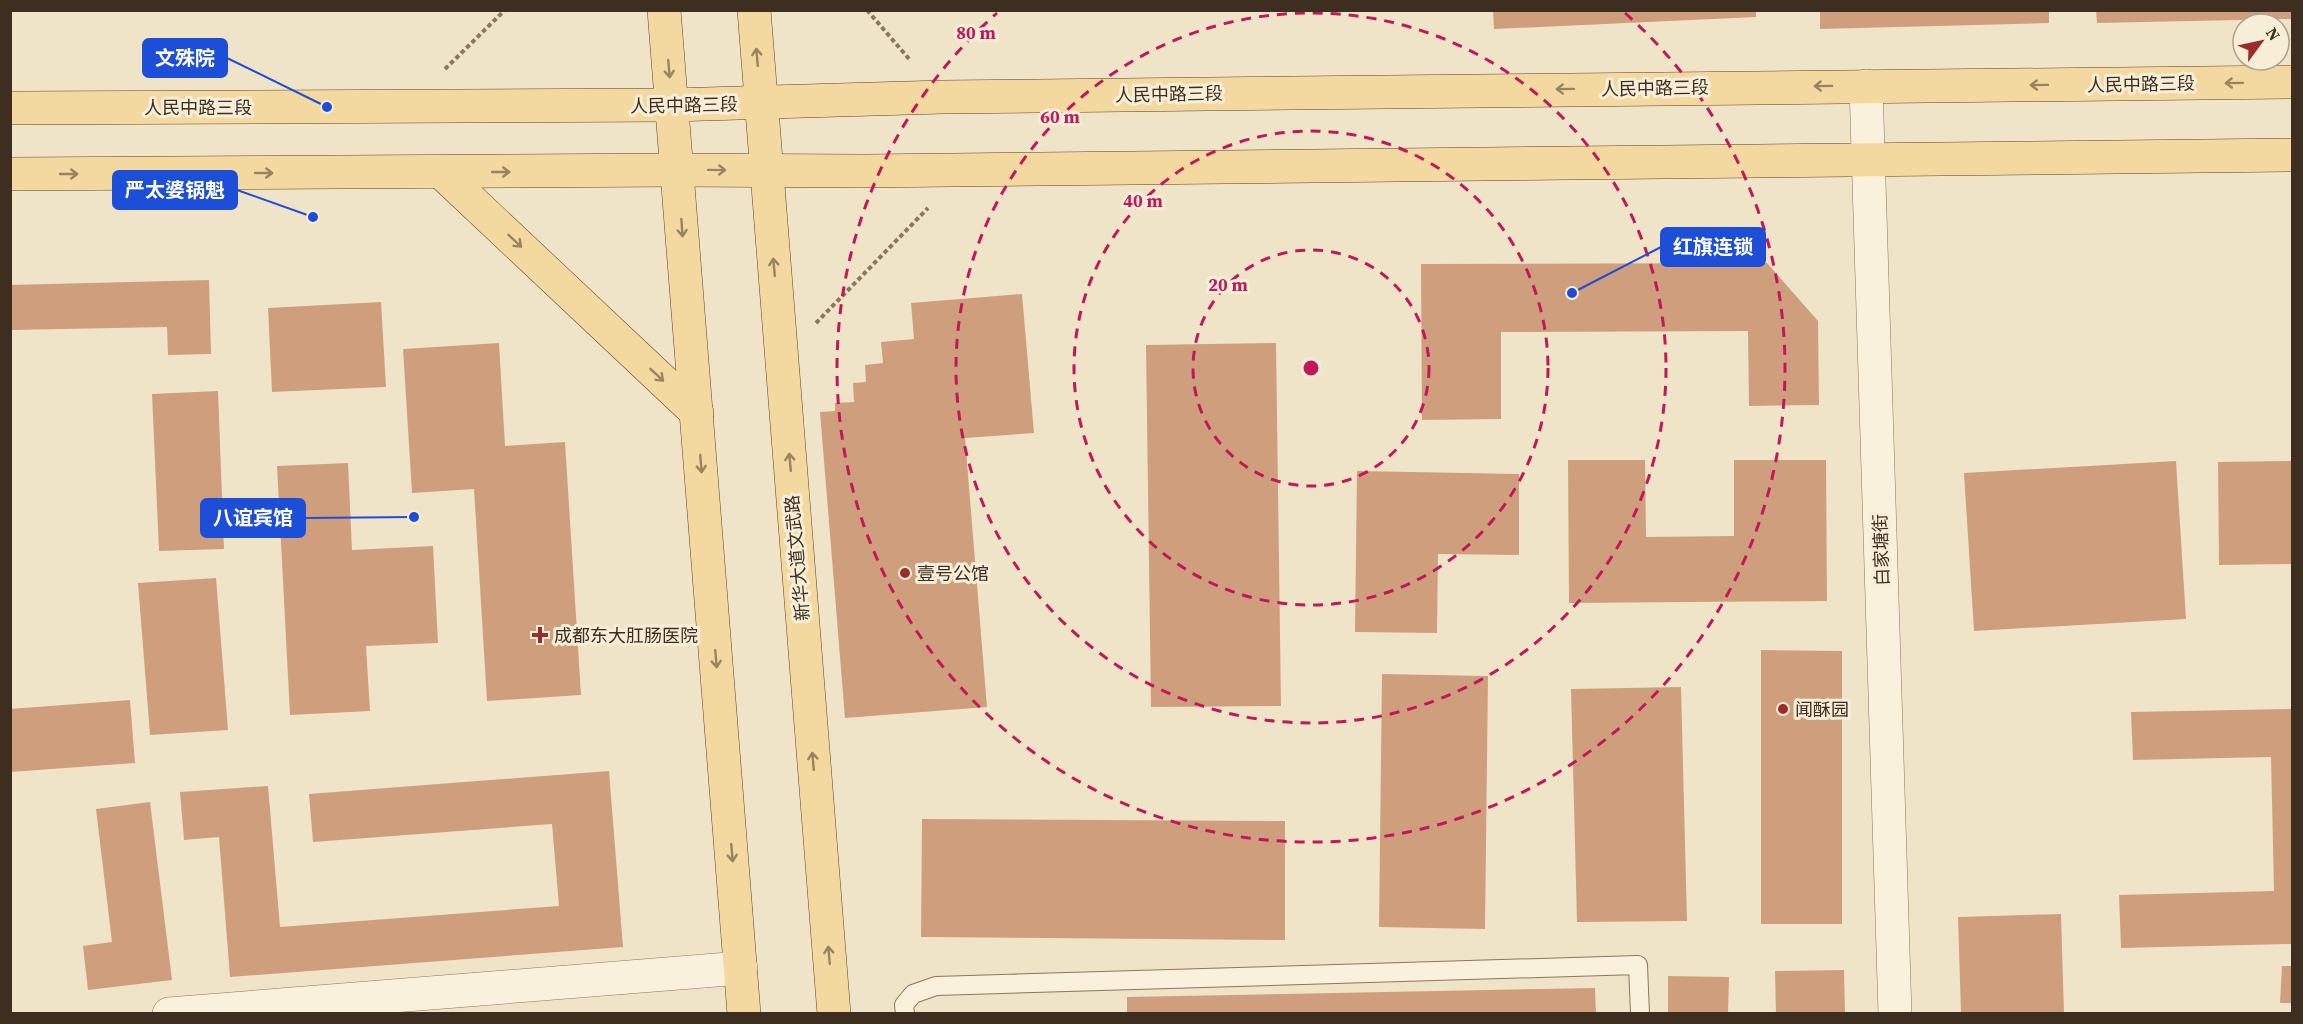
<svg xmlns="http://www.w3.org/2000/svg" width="2303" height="1024" font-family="'Source Serif 4','Noto Sans SC',serif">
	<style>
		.building { fill: #cf9f7d }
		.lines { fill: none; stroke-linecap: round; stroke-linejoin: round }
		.lane-casing { stroke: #8d765c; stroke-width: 20 }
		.street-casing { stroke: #8d765c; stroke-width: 34 }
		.primary-casing { stroke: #5b4430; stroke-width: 34 }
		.path { stroke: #8d765c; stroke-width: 4; stroke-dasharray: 4.5 3; stroke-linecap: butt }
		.lane { stroke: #faf1dc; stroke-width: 18 }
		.street { stroke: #faf1dc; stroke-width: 33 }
		.primary { stroke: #f3d9a0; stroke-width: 33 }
		.oneway { stroke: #988460 }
		.ring { fill: none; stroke: #c2185b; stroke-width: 3; stroke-dasharray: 10 8 }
		.poi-dot { fill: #9e2a2b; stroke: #f7eed8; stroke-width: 2 }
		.labels { text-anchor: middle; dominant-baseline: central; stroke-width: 6; stroke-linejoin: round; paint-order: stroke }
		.street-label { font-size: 18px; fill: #3d2e20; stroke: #f7eed8 }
		.poi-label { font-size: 18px; fill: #3d2e20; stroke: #f7eed8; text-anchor: start }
		.centre { fill: #c2185b; stroke: #f7eed8; stroke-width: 3 }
		.ring-label { font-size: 18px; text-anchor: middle; font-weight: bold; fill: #c2185b; stroke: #f7eed8; stroke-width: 6; stroke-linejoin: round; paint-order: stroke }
		.leader { fill: none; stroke: #1d4ed8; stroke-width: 2 }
		.callout-dot { fill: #1d4ed8; stroke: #f7eed8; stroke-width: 2 }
		.callout { fill: #1d4ed8; stroke: #1d4ed8; stroke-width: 2 }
		.callout-label { font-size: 20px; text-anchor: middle; font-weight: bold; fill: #fff }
	</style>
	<rect width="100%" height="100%" fill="#f0e4c8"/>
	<!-- building -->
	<g class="building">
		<path d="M1493 10H1756V17L1494 29Z"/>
		<path d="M1820 10H2049V23L1820 29Z"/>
		<path d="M2096 10H2292V19L2097 23Z"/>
		<path d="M1767 263 1818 321 1819 405 1749 406 1748 331 1501 332V419L1422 420 1421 264Z"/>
		<path d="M209 280 211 354 168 355 167 327 10 330V285Z"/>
		<path d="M1022 294 1034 433 965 438 987 707 845 718 820 412 835 411V403L854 402 853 383 866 382 865 365 883 363 881 342 914 339 911 303Z"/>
		<path d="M381 302 386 387 272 392 268 308Z"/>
		<path d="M499 343 505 446 565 442 581 695 487 701 474 489 412 493 403 349Z"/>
		<path d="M1276 343 1281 706 1151 707 1146 345Z"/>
		<path d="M218 391 224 549 159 551 152 394Z"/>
		<path d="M1568 460H1645L1646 537 1734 536V460H1826L1827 601 1569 603Z"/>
		<path d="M2176 461 2186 619 1974 631 1964 473Z"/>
		<path d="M2292 461V564L2219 565 2218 462Z"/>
		<path d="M348 463 352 550 433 546 438 643 366 646 370 711 290 715 277 466Z"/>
		<path d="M1357 471 1519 474V555L1438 554 1437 633 1355 632Z"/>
		<path d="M216 578 228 730 150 735 138 583Z"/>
		<path d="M1761 650 1842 651V924H1761Z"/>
		<path d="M1382 674 1488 676 1485 929 1379 927Z"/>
		<path d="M1681 687 1687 921 1577 922 1571 689Z"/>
		<path d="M130 700 135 763 10 772V709Z"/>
		<path d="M2292 709V944L2121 948 2119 895 2274 891 2271 757 2133 760 2131 712Z"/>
		<path d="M609 771 623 947 230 977 219 837 184 840 180 792 268 786 280 927 559 906 552 824 313 842 309 794Z"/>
		<path d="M150 802 172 980 88 990 83 946 112 942 96 809Z"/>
		<path d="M922 819 1285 821V940L921 937Z"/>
		<path d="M2061 914 2064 1014H1961L1958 917Z"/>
		<path d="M2282 966H2292V1003H2280Z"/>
		<path d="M1844 970 1845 1014H1776L1775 971Z"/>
		<path d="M1668 976 1729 977 1728 1014H1668Z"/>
		<path d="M1595 988 1596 1014H1127V997Z"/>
	</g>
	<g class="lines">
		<!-- lane casing -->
		<g class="lane-casing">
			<path id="lane" d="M905 1014 904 1005 913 994 936 986 1638 965 1640 1014"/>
		</g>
		<!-- street casing -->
		<g class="street-casing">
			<g id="street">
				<path d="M1866 86 1895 1014"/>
				<path d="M169 1014 741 968"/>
			</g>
		</g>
		<!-- primary casing -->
		<g class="primary-casing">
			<g id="primary">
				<path d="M664 10 744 1014"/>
				<path d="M754 10 834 1014"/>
				<path d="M10 108 672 105 942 97 2292 82"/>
				<path d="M442 173 697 413"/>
				<path d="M10 174 677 170 865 171 2292 155"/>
			</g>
		</g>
		<!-- path -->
		<g class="path">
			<path d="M867 10 910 60"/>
			<path d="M445 69 505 10"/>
			<path d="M816 323 928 208"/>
		</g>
		<!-- lane -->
		<use href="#lane" class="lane"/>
		<!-- street -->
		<use href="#street" class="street"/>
		<!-- primary -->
		<use href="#primary" class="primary"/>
	</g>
	<!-- one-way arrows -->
	<defs><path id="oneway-shaft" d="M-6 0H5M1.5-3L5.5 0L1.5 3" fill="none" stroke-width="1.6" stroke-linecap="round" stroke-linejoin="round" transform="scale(1.5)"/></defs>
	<g class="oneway">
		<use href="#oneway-shaft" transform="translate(757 57) rotate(-95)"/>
		<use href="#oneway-shaft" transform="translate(669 69) rotate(85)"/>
		<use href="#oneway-shaft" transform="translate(2234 83) rotate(179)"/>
		<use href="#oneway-shaft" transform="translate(2039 85) rotate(179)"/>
		<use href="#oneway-shaft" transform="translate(1823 86) rotate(179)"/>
		<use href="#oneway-shaft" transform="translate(1565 89) rotate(179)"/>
		<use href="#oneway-shaft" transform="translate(717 170) rotate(1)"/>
		<use href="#oneway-shaft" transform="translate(501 172)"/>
		<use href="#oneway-shaft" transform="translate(264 173)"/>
		<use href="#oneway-shaft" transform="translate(69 174)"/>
		<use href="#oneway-shaft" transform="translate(682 228) rotate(86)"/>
		<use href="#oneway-shaft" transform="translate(515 241) rotate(43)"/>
		<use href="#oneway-shaft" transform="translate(774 267) rotate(-95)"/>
		<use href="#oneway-shaft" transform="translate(657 375) rotate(43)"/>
		<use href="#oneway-shaft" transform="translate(790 462) rotate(-95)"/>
		<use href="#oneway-shaft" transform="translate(701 464) rotate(85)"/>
		<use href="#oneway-shaft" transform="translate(716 659) rotate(85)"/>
		<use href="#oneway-shaft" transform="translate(813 761) rotate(-95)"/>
		<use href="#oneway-shaft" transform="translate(732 853) rotate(85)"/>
		<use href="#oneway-shaft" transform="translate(829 955) rotate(-95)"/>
	</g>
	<!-- distance rings -->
	<g class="ring">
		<circle cx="1311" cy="368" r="118"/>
		<circle cx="1311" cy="368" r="237"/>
		<circle cx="1311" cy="368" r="355"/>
		<path d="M1625 13A474 474 0 1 1 997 13"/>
	</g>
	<!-- markers -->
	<g class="poi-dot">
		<circle cx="905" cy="573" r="6"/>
		<path d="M537 626h6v6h6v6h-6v6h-6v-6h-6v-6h6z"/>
		<circle cx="1783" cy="709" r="6"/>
	</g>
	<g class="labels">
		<!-- street labels -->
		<g class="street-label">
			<text transform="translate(2141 84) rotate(-1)">人民中路三段</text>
			<text transform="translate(1655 88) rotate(-1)">人民中路三段</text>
			<text transform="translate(1169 94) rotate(-1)">人民中路三段</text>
			<text transform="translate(684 105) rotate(-1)">人民中路三段</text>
			<text x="198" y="107">人民中路三段</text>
			<text transform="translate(1881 550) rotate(-92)">白家塘街</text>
			<text transform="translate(797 558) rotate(-95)">新华大道文武路</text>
		</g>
		<!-- poi labels -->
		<g class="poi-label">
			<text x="917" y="573">壹号公馆</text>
			<text x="554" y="635">成都东大肛肠医院</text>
			<text x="1795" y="709">闻酥园</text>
		</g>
	</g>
	<circle cx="1311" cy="368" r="9" class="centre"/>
	<g class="ring-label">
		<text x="976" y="39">80 m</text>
		<text x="1060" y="123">60 m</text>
		<text x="1143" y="207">40 m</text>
		<text x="1228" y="291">20 m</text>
	</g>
	<!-- callouts -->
	<path class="leader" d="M327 107L227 58M313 217L237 190M1572 293L1661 247M414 517L305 518"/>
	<g class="callout-dot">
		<circle cx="327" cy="107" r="6"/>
		<circle cx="313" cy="217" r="6"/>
		<circle cx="1572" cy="293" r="6"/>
		<circle cx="414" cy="517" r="6"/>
	</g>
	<g class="callout">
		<rect x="143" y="39" width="84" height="38" rx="6"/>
		<rect x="113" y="171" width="124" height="38" rx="6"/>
		<rect x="1661" y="228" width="104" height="38" rx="6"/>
		<rect x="201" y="499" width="104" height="38" rx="6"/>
	</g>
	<g class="callout-label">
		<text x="185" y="65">文殊院</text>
		<text x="175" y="197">严太婆锅魁</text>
		<text x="1713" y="254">红旗连锁</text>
		<text x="253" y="525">八谊宾馆</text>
	</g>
	<!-- border -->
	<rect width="2303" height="1024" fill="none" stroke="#3d2e20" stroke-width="24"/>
	<!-- north arrow -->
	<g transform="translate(2261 42) rotate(57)"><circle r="28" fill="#f7eed8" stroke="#ada18e" stroke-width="1.5"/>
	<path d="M0-4.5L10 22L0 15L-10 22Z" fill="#9e2a2b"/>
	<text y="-9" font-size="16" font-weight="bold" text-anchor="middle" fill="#3d2e20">N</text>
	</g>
</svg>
